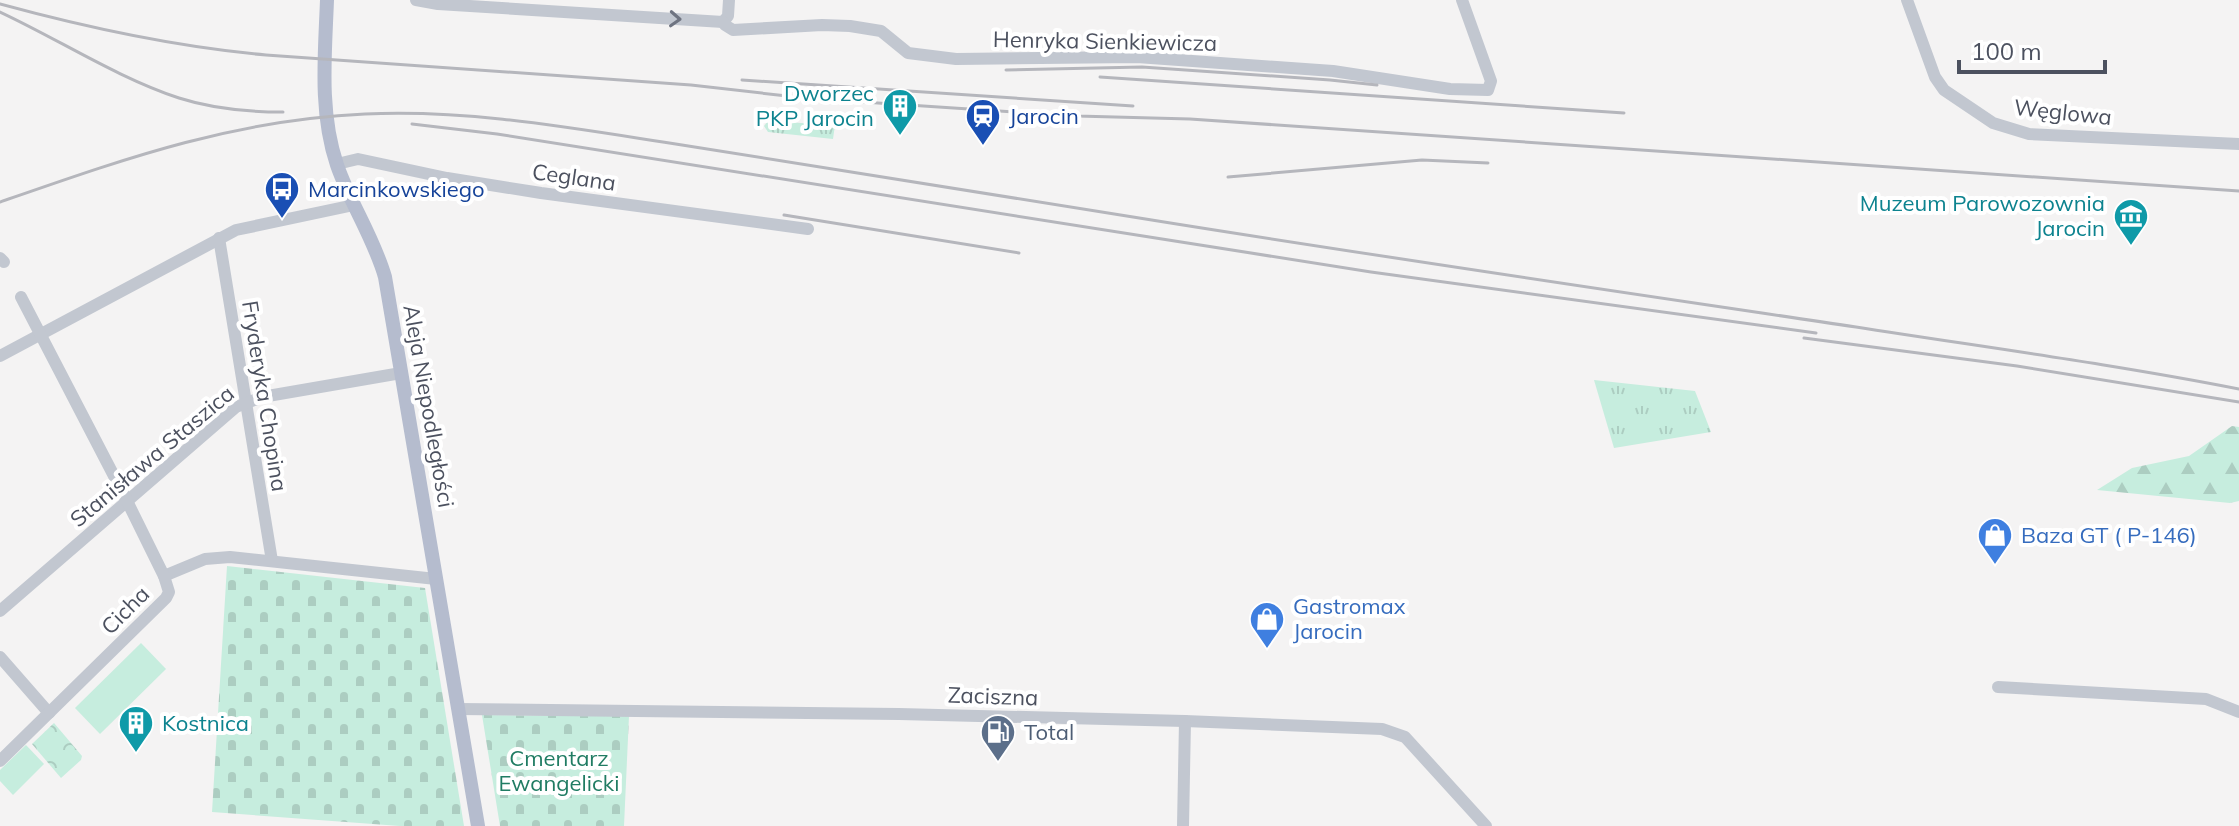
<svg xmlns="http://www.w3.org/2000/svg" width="2239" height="826" font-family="Mulish,sans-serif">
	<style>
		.grass { fill: url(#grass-tufts) }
		.forest { fill: url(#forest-firs) }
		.cemetery { fill: url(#cemetery-stones) }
		.park { fill: url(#park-crowns) }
		.pitch { fill: #c6edde }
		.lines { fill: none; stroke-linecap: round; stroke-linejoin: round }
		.minor { stroke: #c2c7d0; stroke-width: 12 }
		.major { stroke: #b5bcce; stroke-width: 14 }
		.rail { stroke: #b5b6bc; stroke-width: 3 }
		.oneway { stroke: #6f7481 }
		.labels { text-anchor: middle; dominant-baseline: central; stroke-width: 8; stroke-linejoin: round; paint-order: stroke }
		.street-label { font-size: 22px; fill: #4c515f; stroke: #fff }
		.culture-label { font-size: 22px; fill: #0d838f; stroke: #fff; text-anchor: end }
		.transit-label { font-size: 22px; fill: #164399; stroke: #fff; text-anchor: start }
		.shop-label { font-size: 22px; fill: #366cbe; stroke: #fff; text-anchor: start }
		.service-label { font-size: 22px; fill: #4e5e75; stroke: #fff; text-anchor: start }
		.park-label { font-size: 22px; fill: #207c63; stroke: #fff }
	</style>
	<defs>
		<pattern id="grass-tufts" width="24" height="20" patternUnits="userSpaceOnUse" patternTransform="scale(2)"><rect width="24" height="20" fill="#c6edde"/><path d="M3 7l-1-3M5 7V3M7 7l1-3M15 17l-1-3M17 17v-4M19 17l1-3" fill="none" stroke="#accdc1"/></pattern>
		<pattern id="forest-firs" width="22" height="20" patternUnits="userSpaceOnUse" patternTransform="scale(2)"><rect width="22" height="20" fill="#c6edde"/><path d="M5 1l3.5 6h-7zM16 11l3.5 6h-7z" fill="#accdc1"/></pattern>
		<pattern id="cemetery-stones" width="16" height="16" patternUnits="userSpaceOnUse" patternTransform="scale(2)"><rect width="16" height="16" fill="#c6edde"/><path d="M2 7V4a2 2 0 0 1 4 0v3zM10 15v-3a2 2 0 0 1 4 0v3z" fill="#accdc1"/></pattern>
		<pattern id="park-crowns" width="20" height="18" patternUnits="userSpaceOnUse" patternTransform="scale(2)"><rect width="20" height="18" fill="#c6edde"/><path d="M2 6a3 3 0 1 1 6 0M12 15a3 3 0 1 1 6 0" fill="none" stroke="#accdc1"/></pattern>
	</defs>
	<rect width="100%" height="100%" fill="#f4f3f3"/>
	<!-- grass -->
	<g class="grass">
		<path d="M768 121 835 125 833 139 768 132 764 126Z"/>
		<path d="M1594 380 1695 391 1711 432 1614 448Z"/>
	</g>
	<!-- forest -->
	<path class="forest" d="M2232 426 2239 427V501L2230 503 2097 490 2132 468 2189 456Z"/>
	<!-- cemetery -->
	<g class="cemetery">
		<path d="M227 566 425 588 464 826H400L212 812Z"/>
		<path d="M482 715 629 716 624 826H500Z"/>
	</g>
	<!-- park -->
	<path class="park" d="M54 723 82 756 81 760 61 778 32 744Z"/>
	<!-- pitch -->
	<g class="pitch">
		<path d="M141 643 166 669 100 734 75 708Z"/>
		<path d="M26 745 44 764 13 795 0 781V770Z"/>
	</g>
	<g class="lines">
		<!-- minor -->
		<g class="minor">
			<path d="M416 0 438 4 723 22 728 16 729 0"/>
			<path d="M1907 0 1935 77 1944 90 1993 123 2029 134 2239 144"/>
			<path d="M723 22 725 25 733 30 822 25 850 26 881 31 908 53 956 59 1137 57 1333 71 1450 89 1488 90 1491 81 1462 0"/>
			<path d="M337 164 358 159 447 178 541 193 808 229"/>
			<path d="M219 238 272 561"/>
			<path d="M0 258 4 262"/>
			<path d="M0 356 236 230 354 205"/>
			<path d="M164 576 205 559 230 557 436 579"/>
			<path d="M0 611 236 407 262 397 401 373"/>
			<path d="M0 657 49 713"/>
			<path d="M1998 687 2206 699 2239 712"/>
			<path d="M458 709 899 714 1185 721 1382 729 1405 737 1486 826"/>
			<path d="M0 761 166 598 169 592 164 576 127 501 21 297"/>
			<path d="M1183 826 1185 721"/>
		</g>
		<!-- major -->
		<path class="major" d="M327 0C325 54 319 112 337 165 350 203 374 238 385 277L478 826"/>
		<!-- rail -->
		<g class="rail">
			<path d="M0 4C88 28 175 47 266 55L691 85 787 96 878 103 1077 116 1190 119 2239 191"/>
			<path d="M0 12C60 40 116 77 179 98 213 109 248 112 283 112"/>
			<path d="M1006 70 1142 67 1330 80 1377 85"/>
			<path d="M1100 77 1624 113"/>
			<path d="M742 80 1133 106"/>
			<path d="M412 124 497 134 1371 272 1816 333"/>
			<path d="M1228 177 1422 160 1488 163"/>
			<path d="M0 202C124 159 232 120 365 114 471 109 577 129 682 145 833 168 983 193 1133 217 1374 256 1615 291 1856 327 1983 347 2112 364 2239 389"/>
			<path d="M784 215 1019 253"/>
			<path d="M1804 338 2017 366 2239 402"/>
		</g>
	</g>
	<!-- one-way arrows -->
	<defs><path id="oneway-chevron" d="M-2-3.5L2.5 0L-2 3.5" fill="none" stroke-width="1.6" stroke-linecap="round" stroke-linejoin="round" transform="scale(2)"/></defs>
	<use class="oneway" href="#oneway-chevron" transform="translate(675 19) rotate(3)"/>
	<!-- icons -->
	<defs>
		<g id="building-pin" transform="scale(1.8)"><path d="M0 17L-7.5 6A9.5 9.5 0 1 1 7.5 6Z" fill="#0f9aa8" stroke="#fff"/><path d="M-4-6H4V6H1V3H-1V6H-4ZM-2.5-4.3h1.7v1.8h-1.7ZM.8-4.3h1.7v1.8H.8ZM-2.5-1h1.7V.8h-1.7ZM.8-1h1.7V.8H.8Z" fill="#fff"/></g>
		<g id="station-pin" transform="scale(1.8)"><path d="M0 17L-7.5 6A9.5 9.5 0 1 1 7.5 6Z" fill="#1a4fb4" stroke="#fff"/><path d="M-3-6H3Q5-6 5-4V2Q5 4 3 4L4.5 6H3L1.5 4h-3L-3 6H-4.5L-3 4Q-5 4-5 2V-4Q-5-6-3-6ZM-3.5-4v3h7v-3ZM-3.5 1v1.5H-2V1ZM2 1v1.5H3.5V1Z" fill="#fff"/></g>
		<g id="bus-pin" transform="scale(1.8)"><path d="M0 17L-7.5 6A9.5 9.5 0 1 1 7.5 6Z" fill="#1a4fb4" stroke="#fff"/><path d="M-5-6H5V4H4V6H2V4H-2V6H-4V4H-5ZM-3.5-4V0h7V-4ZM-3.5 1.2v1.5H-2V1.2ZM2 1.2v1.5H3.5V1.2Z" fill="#fff"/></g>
		<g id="museum-pin" transform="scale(1.8)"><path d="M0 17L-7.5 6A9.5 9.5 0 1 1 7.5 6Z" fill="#0f9aa8" stroke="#fff"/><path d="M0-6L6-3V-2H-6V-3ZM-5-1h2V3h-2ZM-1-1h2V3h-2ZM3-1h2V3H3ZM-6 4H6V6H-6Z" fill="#fff"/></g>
		<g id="shop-pin" transform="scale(1.8)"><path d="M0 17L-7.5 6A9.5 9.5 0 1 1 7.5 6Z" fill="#3f7fe0" stroke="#fff"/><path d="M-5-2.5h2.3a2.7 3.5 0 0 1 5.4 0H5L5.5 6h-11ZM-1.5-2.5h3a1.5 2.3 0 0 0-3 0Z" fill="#fff"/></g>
		<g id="fuel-pin" transform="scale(1.8)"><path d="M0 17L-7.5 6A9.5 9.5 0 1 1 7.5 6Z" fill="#5c6f8a" stroke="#fff"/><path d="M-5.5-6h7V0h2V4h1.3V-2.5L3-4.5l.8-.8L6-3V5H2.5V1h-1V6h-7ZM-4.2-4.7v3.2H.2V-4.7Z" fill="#fff"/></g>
	</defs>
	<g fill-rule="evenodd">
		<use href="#building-pin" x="900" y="106"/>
		<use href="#station-pin" x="983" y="116"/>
		<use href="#bus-pin" x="282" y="189"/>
		<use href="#museum-pin" x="2131" y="216"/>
		<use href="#shop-pin" x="1995" y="535"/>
		<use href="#shop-pin" x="1267" y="619"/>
		<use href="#building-pin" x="136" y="723"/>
		<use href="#fuel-pin" x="998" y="732"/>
	</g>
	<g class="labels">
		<!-- street labels -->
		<g class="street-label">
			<text transform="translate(1105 41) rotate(1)">Henryka Sienkiewicza</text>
			<text transform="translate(2063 112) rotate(6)">Węglowa</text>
			<text transform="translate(574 177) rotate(8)">Ceglana</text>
			<text transform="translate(265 396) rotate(81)">Fryderyka Chopina</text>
			<text transform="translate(429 406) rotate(80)">Aleja Niepodległości</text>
			<text transform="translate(152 456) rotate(-40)">Stanisława Staszica</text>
			<text transform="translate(125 610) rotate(-45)">Cicha</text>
			<text transform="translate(993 696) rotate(2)">Zaciszna</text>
		</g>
		<!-- culture labels -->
		<g class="culture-label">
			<text x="874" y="93">Dworzec<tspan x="874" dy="25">PKP Jarocin</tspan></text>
			<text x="2105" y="203">Muzeum Parowozownia<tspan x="2105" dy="25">Jarocin</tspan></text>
			<text x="162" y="723" text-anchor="start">Kostnica</text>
		</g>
		<!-- transit labels -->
		<g class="transit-label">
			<text x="1009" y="116">Jarocin</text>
			<text x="308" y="189">Marcinkowskiego</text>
		</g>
		<!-- shop labels -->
		<g class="shop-label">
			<text x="2021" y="535">Baza GT ( P-146)</text>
			<text x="1293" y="606">Gastromax<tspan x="1293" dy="25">Jarocin</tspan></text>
		</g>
		<!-- service labels -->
		<g class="service-label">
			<text x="1024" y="732">Total</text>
		</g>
		<!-- park labels -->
		<g class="park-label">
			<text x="559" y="758">Cmentarz<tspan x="559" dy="25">Ewangelicki</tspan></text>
		</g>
	</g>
	<!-- scale -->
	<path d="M1959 60v12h146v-12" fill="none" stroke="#4c515f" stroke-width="4"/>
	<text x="1971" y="60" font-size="24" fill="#4c515f" stroke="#ffffff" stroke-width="6" paint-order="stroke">100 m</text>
</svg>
